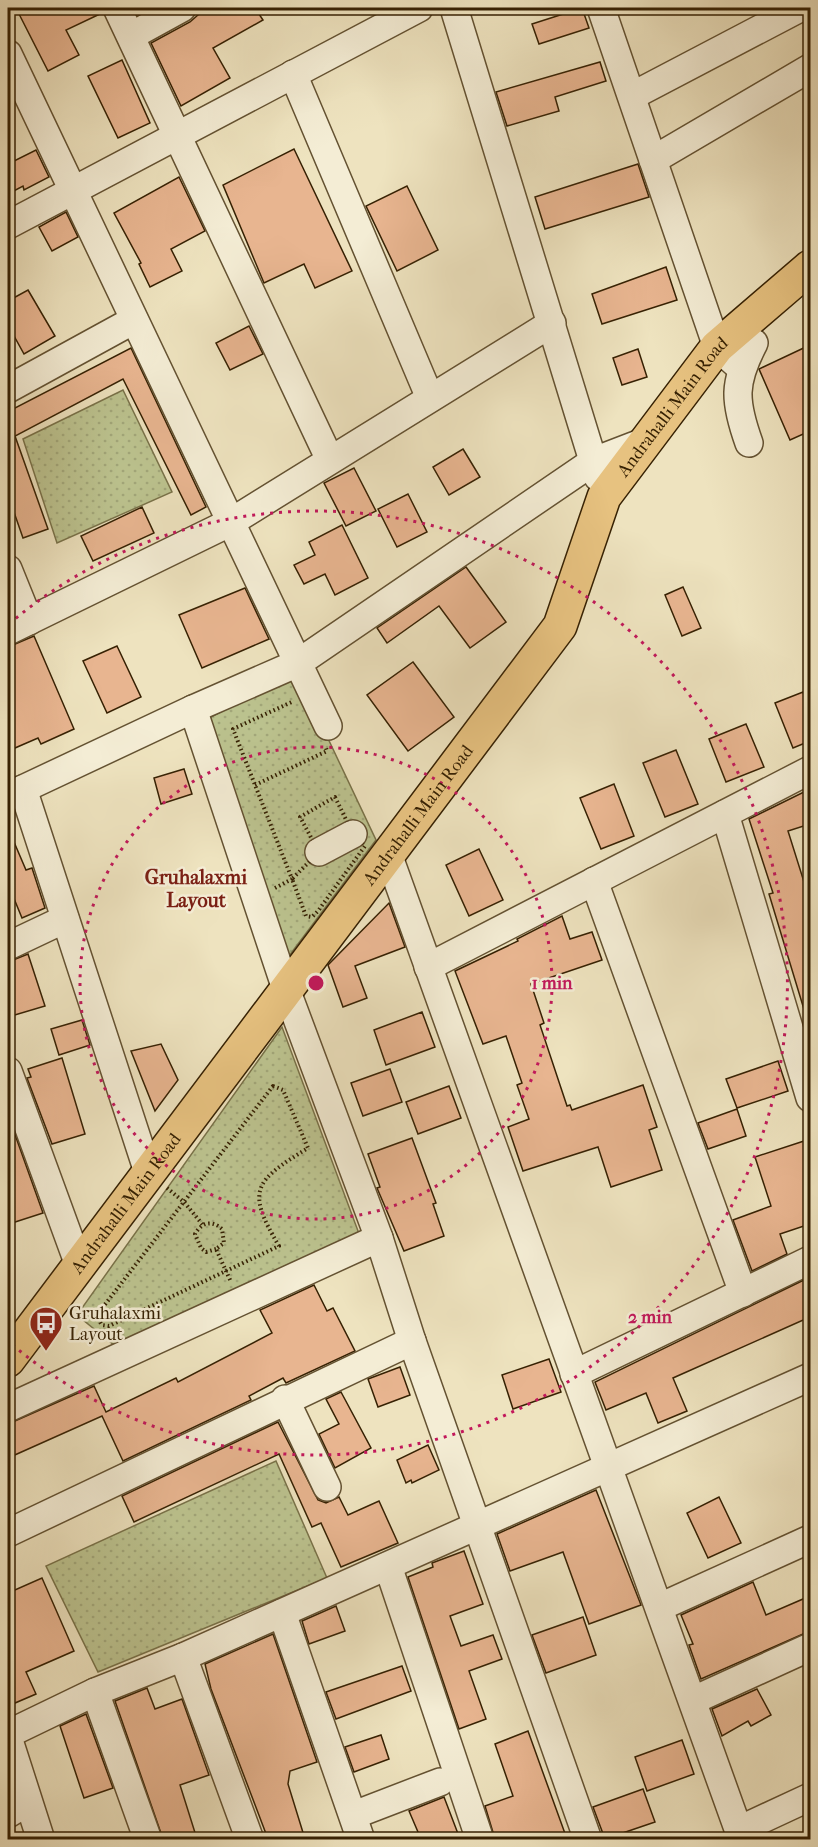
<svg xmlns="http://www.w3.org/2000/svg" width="818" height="1847" font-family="'IM FELL French Canon',serif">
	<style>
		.grass { fill: url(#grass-dots); stroke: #797249; stroke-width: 1.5 }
		.building { fill: #e8b590; stroke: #362103; stroke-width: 1.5 }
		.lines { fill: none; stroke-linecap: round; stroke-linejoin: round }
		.minor-casing { stroke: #645232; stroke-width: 30 }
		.major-casing { stroke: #362103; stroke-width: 36 }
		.path { stroke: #362103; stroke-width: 4; stroke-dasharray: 1.5 3; stroke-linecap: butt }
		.minor { stroke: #f4edd5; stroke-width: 27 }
		.major { stroke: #e7c280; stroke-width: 33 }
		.ring { fill: none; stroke: #c2185b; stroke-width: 3; stroke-dasharray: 3 6 }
		.labels { text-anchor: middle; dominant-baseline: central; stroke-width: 5; stroke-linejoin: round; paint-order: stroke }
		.street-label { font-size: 18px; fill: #362103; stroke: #f4edd5 }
		.poi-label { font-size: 18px; fill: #362103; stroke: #f4edd5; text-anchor: start }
		.neighbourhood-label { font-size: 20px; font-weight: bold; fill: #7a1f14; stroke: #f4edd5 }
		.centre { fill: #c2185b; stroke: #f4edd5; stroke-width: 3 }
		.ring-label { font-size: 18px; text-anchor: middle; font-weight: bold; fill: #c2185b; stroke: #f4edd5; stroke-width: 5; stroke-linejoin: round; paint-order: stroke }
	</style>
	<defs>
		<pattern id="grass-dots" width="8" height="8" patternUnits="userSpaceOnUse" patternTransform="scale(1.5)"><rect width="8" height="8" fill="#bcc38f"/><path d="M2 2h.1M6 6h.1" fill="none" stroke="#a2a77a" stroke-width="1.8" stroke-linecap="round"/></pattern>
	</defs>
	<rect width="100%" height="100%" fill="#eee3bf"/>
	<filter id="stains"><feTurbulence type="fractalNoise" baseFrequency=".00333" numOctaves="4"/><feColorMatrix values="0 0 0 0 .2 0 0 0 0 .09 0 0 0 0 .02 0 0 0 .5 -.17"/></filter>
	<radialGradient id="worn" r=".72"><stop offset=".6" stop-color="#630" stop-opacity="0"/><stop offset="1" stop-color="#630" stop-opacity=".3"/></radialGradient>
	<!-- grass -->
	<g class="grass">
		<path d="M123 390 172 492 57 543 23 439Z"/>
		<path d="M297 673 376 840 286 960 205 720Z"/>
		<path d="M282 1027 361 1239 115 1346 77 1315Z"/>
		<path d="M276 1461 327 1578 98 1672 46 1566Z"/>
	</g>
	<!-- building -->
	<g class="building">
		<path d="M16 8H101L102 13 66 30 79 55 48 71Z"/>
		<path d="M206 8H255L263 20 213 48 230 78 181 106 151 43 190 22Z"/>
		<path d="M582 8 589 28 539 44 532 24Z"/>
		<path d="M122 60 150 123 118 138 88 76Z"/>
		<path d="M600 62 606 81 555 97 559 111 507 126 496 92Z"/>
		<path d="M294 149 352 271 315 288 304 264 264 283 223 185Z"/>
		<path d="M36 150 49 177 24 190 23 186 8 194V164Z"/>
		<path d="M638 164 649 197 545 229 535 197Z"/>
		<path d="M179 177 205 231 171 249 182 271 150 287 139 264 141 263 114 213Z"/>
		<path d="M407 186 438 250 397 271 366 206Z"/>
		<path d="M66 212 78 237 52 251 39 227Z"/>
		<path d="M666 267 677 300 602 324 592 294Z"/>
		<path d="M28 290 55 336 24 354 8 325V301Z"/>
		<path d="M249 326 263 354 230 370 216 343Z"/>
		<path d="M810 345V431L790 440 759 369Z"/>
		<path d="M131 348 206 507 191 515 123 379 15 436 48 529 23 538 8 495V418L14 416 11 410Z"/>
		<path d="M638 349 647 377 622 385 613 358Z"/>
		<path d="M463 449 480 477 449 495 433 467Z"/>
		<path d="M354 468 376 511 346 526 324 483Z"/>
		<path d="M408 494 427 532 397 547 378 509Z"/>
		<path d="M142 507 154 533 93 561 81 536Z"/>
		<path d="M342 525 368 578 335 595 325 574 304 584 294 565 315 555 309 542Z"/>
		<path d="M466 567 506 622 470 648 439 606 387 643 377 628Z"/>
		<path d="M683 587 701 628 682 636 665 595Z"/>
		<path d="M245 588 269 639 202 668 179 615Z"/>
		<path d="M34 636 74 729 41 744 38 738 8 751V647Z"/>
		<path d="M117 646 141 697 107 713 83 661Z"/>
		<path d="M413 662 454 717 408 751 367 695Z"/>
		<path d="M803 692 810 711V741L793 748 775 703Z"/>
		<path d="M746 724 764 767 726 782 709 739Z"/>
		<path d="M676 750 698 804 665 817 643 763Z"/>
		<path d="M184 769 192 794 161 804 154 778Z"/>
		<path d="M614 784 634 836 601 849 580 798Z"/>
		<path d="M810 789V824L788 831 810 901V1016H806L769 894 773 893 749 819Z"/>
		<path d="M8 828 26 870 32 868 45 908 22 918 8 884Z"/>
		<path d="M479 849 503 900 469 916 446 865Z"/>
		<path d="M389 903 405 947 355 966 367 998 343 1007 328 965Z"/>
		<path d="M562 916 570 939 592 932 602 960 531 984 544 1023 540 1025 567 1106 570 1105 572 1110 643 1085 657 1127 649 1130 662 1170 611 1187 598 1147 523 1171 508 1127 529 1119 517 1085 522 1083 506 1036 483 1044 455 971 518 941 517 939Z"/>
		<path d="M28 954 45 1006 8 1017V962Z"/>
		<path d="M422 1012 435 1047 386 1065 374 1030Z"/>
		<path d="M82 1020 90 1045 59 1055 51 1029Z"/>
		<path d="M161 1044 178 1080 155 1111 131 1051Z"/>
		<path d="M62 1058 85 1134 52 1144 27 1078 31 1077 28 1069Z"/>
		<path d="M778 1061 788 1091 737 1108 726 1079Z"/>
		<path d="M390 1069 402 1102 363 1116 351 1083Z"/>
		<path d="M449 1086 461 1118 418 1134 406 1102Z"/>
		<path d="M737 1109 746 1136 708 1149 698 1123Z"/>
		<path d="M8 1115 43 1213 12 1223 8 1209Z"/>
		<path d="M412 1138 436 1203 433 1204 444 1236 404 1251 377 1188 380 1187 368 1154Z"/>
		<path d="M804 1141 810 1160V1224L780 1234 787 1254 752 1271 733 1220 771 1206 755 1157Z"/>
		<path d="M810 1277V1317L673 1378 687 1411 658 1423 646 1393 606 1410 595 1382Z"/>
		<path d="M314 1285 327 1311 333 1308 355 1351 286 1383 283 1378 249 1396 251 1400 123 1461 102 1416 8 1458V1424L94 1386 106 1412 176 1378 178 1382 272 1333 260 1310Z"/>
		<path d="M549 1359 561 1392 513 1409 502 1375Z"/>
		<path d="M400 1367 410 1395 378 1407 368 1379Z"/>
		<path d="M341 1392 371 1448 335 1468 319 1434 339 1424 326 1399Z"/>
		<path d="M278 1422 318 1500 326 1503 339 1497 348 1515 379 1501 398 1543 341 1567 321 1523 312 1527 279 1454 134 1522 122 1496Z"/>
		<path d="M428 1445 439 1470 412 1483 411 1480 406 1483 397 1460Z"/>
		<path d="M596 1490 641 1605 589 1624 563 1552 510 1571 497 1534Z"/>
		<path d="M719 1497 741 1543 708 1558 687 1513Z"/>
		<path d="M464 1551 483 1604 450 1616 461 1646 493 1635 502 1659 469 1671 486 1719 459 1729 408 1577 433 1567 432 1563Z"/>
		<path d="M42 1578 74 1651 26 1672 36 1694 8 1706V1593Z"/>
		<path d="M753 1582 766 1615 810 1596V1631L701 1679 689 1645 693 1644 681 1615Z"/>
		<path d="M336 1606 345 1631 309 1644 302 1621Z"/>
		<path d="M583 1617 596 1655 546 1673 532 1635Z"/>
		<path d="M273 1634 317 1762 290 1771 288 1784 305 1839H268L211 1689 205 1664Z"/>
		<path d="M402 1666 411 1691 336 1719 326 1692Z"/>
		<path d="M147 1688 155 1709 182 1699 209 1775 180 1785 197 1839H163L115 1701Z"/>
		<path d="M757 1689 771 1715 751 1726 748 1721 722 1736 712 1709Z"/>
		<path d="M86 1714 113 1788 84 1798 60 1726Z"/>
		<path d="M528 1731 542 1770 567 1839H495L485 1806 513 1796 495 1744Z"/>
		<path d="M381 1735 389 1759 354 1772 345 1747Z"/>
		<path d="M682 1740 694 1774 647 1791 635 1757Z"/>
		<path d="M643 1789 655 1822 605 1839 593 1807Z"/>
		<path d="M444 1797 460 1839H421L409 1811Z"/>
	</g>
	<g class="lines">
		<!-- minor casing -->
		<g class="minor-casing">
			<g id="minor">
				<path d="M117 8 330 460"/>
				<path d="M454 8 598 477"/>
				<path d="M601 8 717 347 741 368"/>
				<path d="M131 36 182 8"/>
				<path d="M8 54 328 726"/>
				<path d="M293 74 430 398"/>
				<path d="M632 96 800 8"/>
				<path d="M653 160 810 68"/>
				<path d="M8 225 419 8"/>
				<path d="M8 389 134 320"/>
				<path d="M749 443C734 401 733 383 754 343"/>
				<path d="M8 569 29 621"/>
				<path d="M8 631 231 522 552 323"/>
				<path d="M193 709 286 989 379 1238 412 1341 588 1840"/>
				<path d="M23 789 148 1172"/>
				<path d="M8 796 193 709 298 663 594 461 646 441"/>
				<path d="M725 814 810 1098"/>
				<path d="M319 852 353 834"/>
				<path d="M388 854 742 1840"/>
				<path d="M594 881 743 1293"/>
				<path d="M8 946 65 919"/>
				<path d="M428 967 810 770"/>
				<path d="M8 1071 79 1265"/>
				<path d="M574 1374 810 1260"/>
				<path d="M285 1399 327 1487"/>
				<path d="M8 1408 379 1238"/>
				<path d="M8 1533 412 1341"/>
				<path d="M388 1566 480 1840"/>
				<path d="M660 1607 810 1539"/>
				<path d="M282 1613 361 1840"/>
				<path d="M183 1657 250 1840"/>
				<path d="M95 1692 148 1840"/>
				<path d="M694 1700 810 1647"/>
				<path d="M8 1734 95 1692 183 1657 810 1377"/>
				<path d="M8 1737 41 1840"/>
				<path d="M8 1814 28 1802"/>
				<path d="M354 1815 440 1782"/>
				<path d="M739 1830 810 1797"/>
			</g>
		</g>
		<!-- major casing -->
		<g class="major-casing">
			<g id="major">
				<path id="s1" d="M8 1360 560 626 604 497 717 347 810 267"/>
			</g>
		</g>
		<!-- path -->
		<g class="path">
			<path d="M255 785 327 751 326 748"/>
			<path d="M335 797 353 834 365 846 318 911 312 917 306 916 292 879 319 852 300 817Z"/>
			<path d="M275 888 292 879 233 729 294 701"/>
			<path d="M273 1086 283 1090 308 1148C255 1181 245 1189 279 1246L109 1326 102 1325 97 1317 100 1311Z"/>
			<path d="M167 1188 184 1202 203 1225"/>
			<path d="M216 1249 206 1252 201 1248 195 1234C202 1222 212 1220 222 1229L224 1243 216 1249 231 1282"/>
		</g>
		<!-- minor -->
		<use href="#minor" class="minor"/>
		<!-- major -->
		<use href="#major" class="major"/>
	</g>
	<!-- distance rings -->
	<g class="ring">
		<circle cx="316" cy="983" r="236"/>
		<path d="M9 624A472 472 0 1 1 9 1342"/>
	</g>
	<!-- icons -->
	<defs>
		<g id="bus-pin" transform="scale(1.725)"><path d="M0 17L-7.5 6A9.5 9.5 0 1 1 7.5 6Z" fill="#8f2418" stroke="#f4edd5"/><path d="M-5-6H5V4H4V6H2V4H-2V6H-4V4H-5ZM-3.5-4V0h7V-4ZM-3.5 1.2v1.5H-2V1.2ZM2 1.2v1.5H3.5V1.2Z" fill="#fff"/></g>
	</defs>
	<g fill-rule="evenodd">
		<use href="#bus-pin" x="46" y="1323"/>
	</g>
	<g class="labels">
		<!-- street labels -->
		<g class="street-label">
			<text stroke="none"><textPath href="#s1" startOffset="1168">Andrahalli Main Road</textPath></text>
			<text stroke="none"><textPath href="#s1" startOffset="682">Andrahalli Main Road</textPath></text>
			<text stroke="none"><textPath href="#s1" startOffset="196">Andrahalli Main Road</textPath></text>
		</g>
		<!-- poi labels -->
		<g class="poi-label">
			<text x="69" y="1313">Gruhalaxmi<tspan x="69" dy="21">Layout</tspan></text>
		</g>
		<!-- neighbourhood labels -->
		<g class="neighbourhood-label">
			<text x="196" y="877">Gruhalaxmi<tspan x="196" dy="23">Layout</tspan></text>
		</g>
	</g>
	<circle cx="316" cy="983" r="9" class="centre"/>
	<g class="ring-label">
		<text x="552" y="989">1 min</text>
		<text x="650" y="1323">2 min</text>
	</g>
	<!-- margin -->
	<rect width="818" height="1847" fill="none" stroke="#eee3bf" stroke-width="30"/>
	<rect x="9" y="9" width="800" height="1829" fill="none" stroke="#362103" stroke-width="3"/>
	<rect x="15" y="15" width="788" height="1817" fill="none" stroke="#362103" stroke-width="1.5"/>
	<rect width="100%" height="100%" filter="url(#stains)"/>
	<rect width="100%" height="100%" fill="url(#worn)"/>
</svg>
